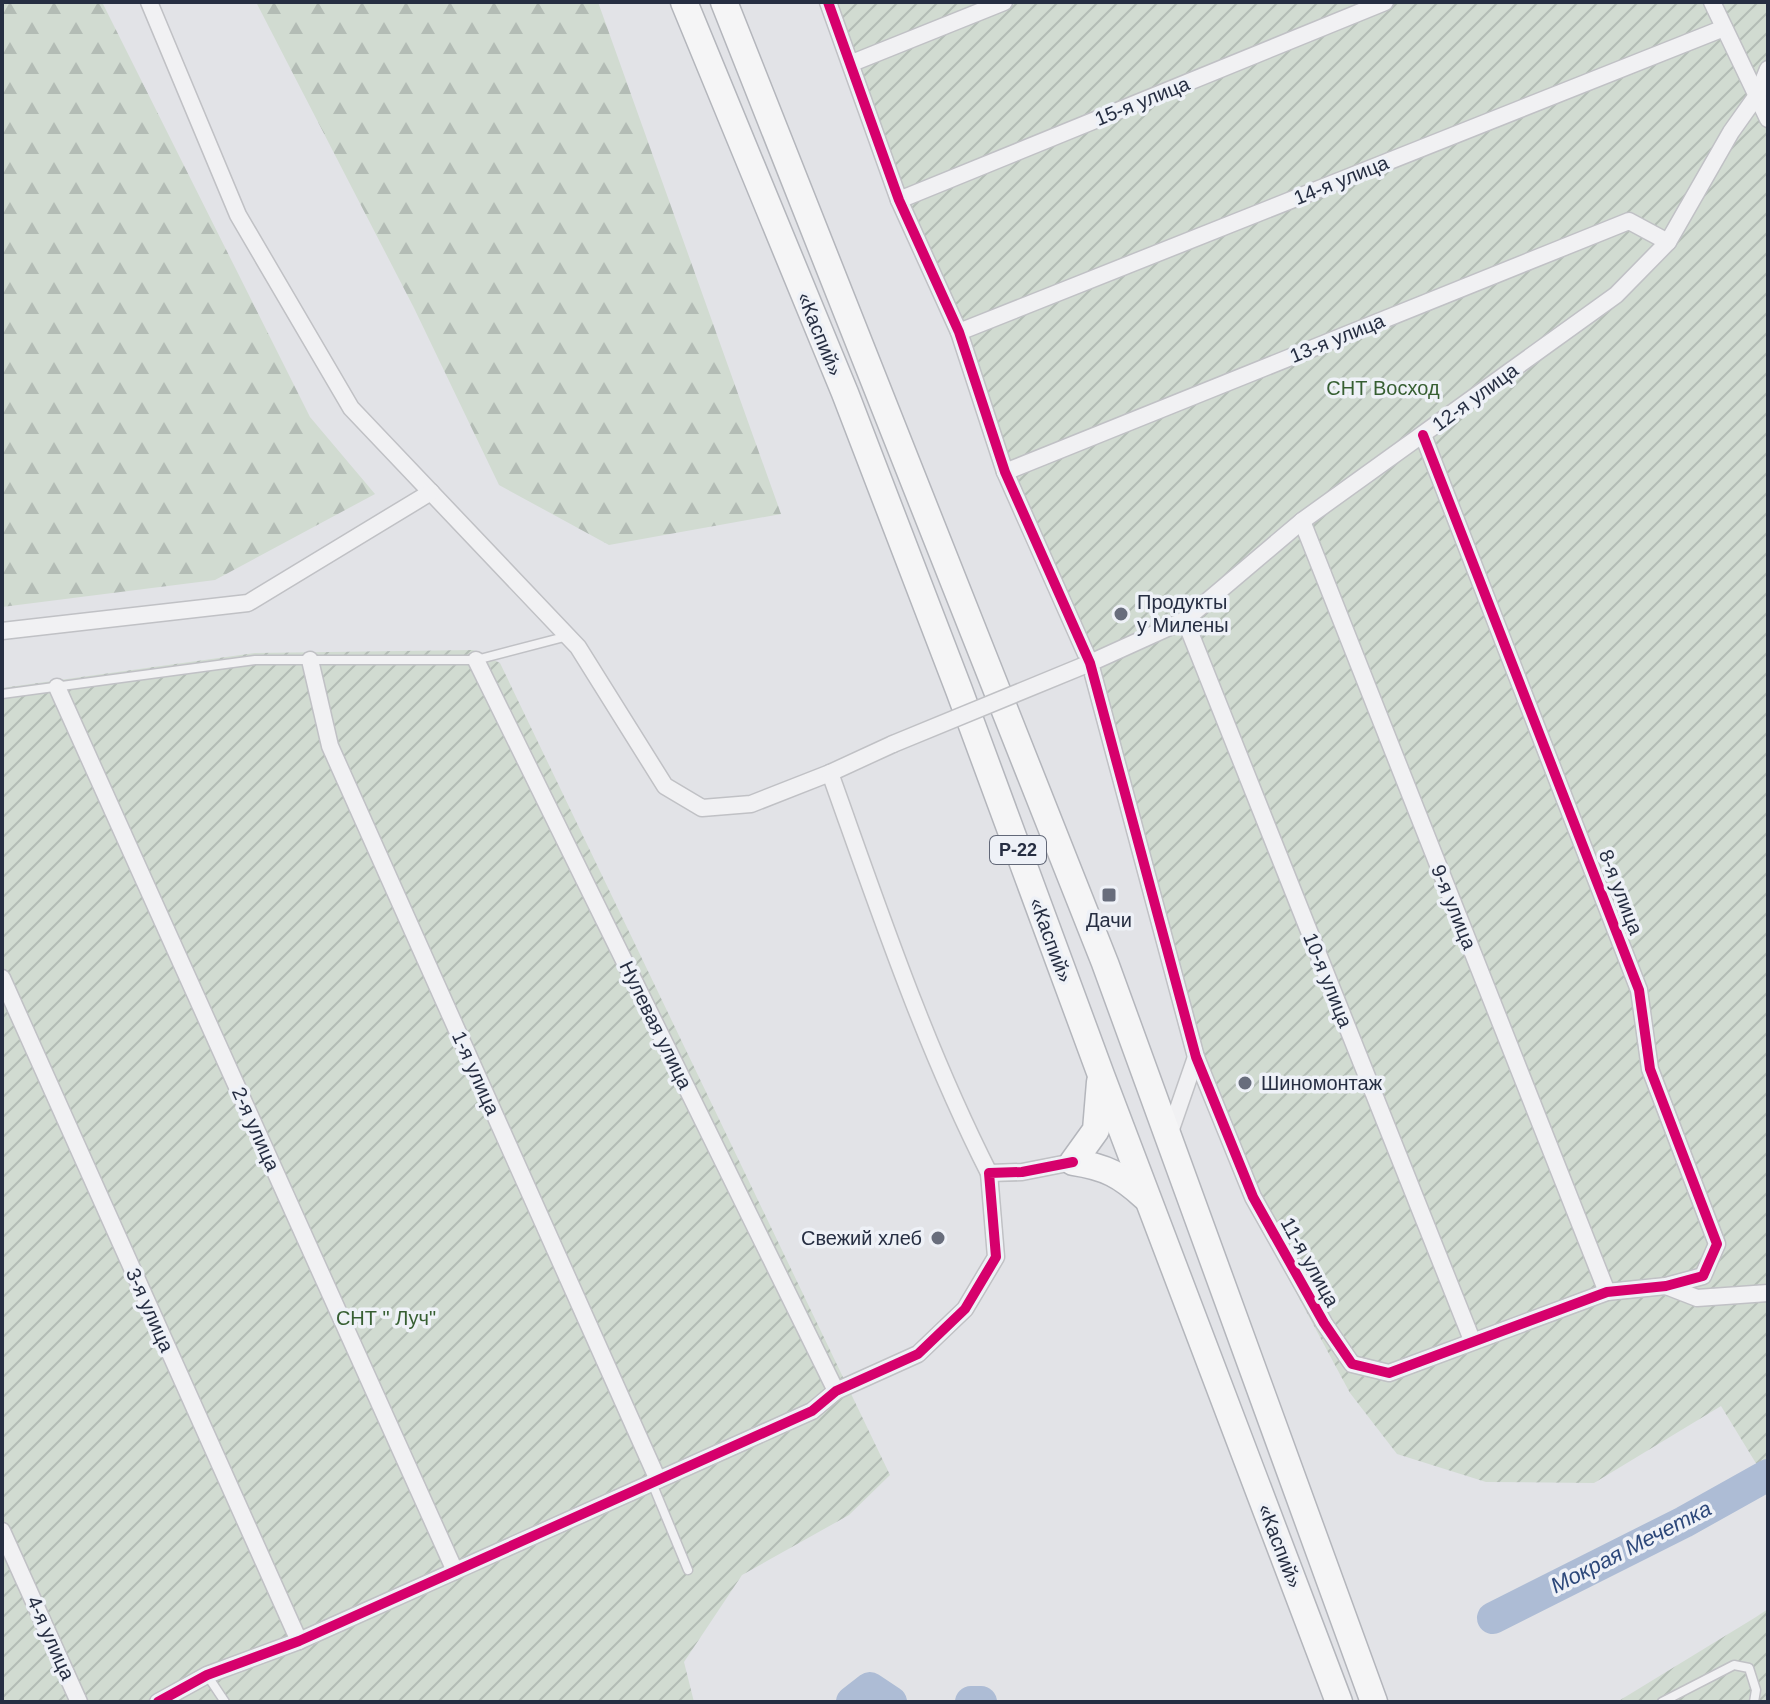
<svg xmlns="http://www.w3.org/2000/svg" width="1770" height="1704" font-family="Helvetica,sans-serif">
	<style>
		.forest { fill: url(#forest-firs) }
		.garden { fill: url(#garden-furrows) }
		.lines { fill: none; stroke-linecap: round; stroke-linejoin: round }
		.river { stroke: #adbcd5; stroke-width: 32 }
		.service-casing { stroke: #c0c1c5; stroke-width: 11 }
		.minor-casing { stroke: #c0c1c5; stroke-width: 19 }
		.trunk-casing { stroke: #b4b6bc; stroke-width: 29 }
		.service { stroke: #f1f1f3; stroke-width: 8 }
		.minor { stroke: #f1f1f3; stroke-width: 16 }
		.trunk { stroke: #f5f5f6; stroke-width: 26 }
		.minor-bridge-casing { stroke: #c0c1c5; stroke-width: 19; stroke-linecap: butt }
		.minor-bridge { stroke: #f1f1f3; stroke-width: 16 }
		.cycleway-casing { stroke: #eef1f7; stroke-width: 15 }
		.cycleway { stroke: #d6006c; stroke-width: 10 }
		.poi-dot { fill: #686d7c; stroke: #eef1f7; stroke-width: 3 }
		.labels { text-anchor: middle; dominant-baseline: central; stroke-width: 7; stroke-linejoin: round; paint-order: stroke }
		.shield { fill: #eef1f7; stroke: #626878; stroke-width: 2 }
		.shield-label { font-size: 18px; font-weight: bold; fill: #262e42 }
		.street-label { font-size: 20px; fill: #262e42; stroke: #eef1f7 }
		.park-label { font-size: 20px; fill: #375f32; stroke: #eef1f7 }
		.poi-label { font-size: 20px; fill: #262e42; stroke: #eef1f7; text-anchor: start }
		.water-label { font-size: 22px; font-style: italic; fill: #2d487a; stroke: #eef1f7 }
	</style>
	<defs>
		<pattern id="forest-firs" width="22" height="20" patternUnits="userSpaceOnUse" patternTransform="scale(2)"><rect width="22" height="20" fill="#d1dbd1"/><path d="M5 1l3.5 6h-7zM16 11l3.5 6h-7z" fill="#b3bcb5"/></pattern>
		<pattern id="garden-furrows" width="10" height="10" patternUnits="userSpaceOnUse" patternTransform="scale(2)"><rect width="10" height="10" fill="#d1dbd1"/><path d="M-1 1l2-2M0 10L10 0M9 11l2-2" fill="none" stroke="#b3bcb5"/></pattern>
	</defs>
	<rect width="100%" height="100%" fill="#e2e3e7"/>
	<!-- forest -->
	<g class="forest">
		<path d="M2 2H102L310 417 375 494 215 580 2 607Z"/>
		<path d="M256 2H598L781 514 609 545 499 485 414 308Z"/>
	</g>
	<!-- garden -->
	<g class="garden">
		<path d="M821 2H1768V1483L1721 1406 1594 1483 1486 1482 1397 1454 1350 1393 1249 1205 1187 1056 1094 686 1003 482 954 343 895 209Z"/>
		<path d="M473 650 500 663 890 1475 849 1515 742 1575 684 1662 694 1702H2V688L255 653Z"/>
		<path d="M1768 1609V1702H1617L1756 1617Z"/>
	</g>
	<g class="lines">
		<!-- river -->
		<g class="river">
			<path d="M1493 1618 1684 1522 1768 1475"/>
			<path d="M852 1702 870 1688 891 1702"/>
			<path d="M971 1702H981"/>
		</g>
		<!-- service casing -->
		<g class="service-casing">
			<g id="service">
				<path d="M2 694 255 660H476L568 636"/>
				<path d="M652 1483 688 1570"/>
				<path d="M207 1675 225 1702"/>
				<path d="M1662 1702 1734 1665 1749 1668 1756 1690 1754 1702"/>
			</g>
		</g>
		<!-- minor casing -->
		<g class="minor-casing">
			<g id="minor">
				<path d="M149 2 238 215 351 408 578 647 665 786 702 808 751 804 830 773"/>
				<path d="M828 2 899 200 959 332 1005 472 1090 663 1196 1057 1253 1197 1324 1323 1352 1364 1389 1373 1607 1292 1666 1286 1703 1276 1717 1244 1650 1069 1639 990 1423 435"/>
				<path d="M1712 2 1768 119"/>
				<path d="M852 63 1004 2"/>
				<path d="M899 200 1385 2"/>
				<path d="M959 332 1724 28"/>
				<path d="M1005 472 1629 221 1668 242"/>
				<path d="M1302 521 1607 1292"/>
				<path d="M1185 620 1472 1340"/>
				<path d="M2 631 248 603 431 492"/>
				<path d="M310 660 330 746 658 1480"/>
				<path d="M476 660 836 1391"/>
				<path d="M1090 663 1185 620 1302 521 1616 295 1668 242 1731 132 1758 94 1768 69"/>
				<path d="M57 687 455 1571"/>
				<path d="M893 744 830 773C878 907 924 1045 989 1173"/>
				<path d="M2 978 299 1641"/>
				<path d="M1169 1135 1196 1057"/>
				<path d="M1666 1286 1697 1298 1768 1293"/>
				<path d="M2 1531 79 1702"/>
				<path d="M158 1702 207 1675 299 1641 812 1411 836 1391 918 1354 965 1309 996 1257 989 1173 1022 1172 1073 1162"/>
			</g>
		</g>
		<!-- trunk casing -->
		<g class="trunk-casing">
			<g id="trunk">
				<path d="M684 2 845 393 959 690 1101 1075 1339 1702"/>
				<path d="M724 2 1105 963 1374 1702"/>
				<path d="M1100 1082 1096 1130 1073 1162C1106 1167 1121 1175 1145 1197"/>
			</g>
		</g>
		<!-- service -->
		<use href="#service" class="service"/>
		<!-- minor -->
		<use href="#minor" class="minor"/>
		<!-- trunk -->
		<use href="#trunk" class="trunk"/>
		<!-- minor-bridge casing -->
		<g class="minor-bridge-casing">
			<path id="minor-bridge" d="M893 744 1090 663"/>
		</g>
		<!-- minor-bridge -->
		<use href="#minor-bridge" class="minor-bridge"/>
		<!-- cycleway casing -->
		<g class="cycleway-casing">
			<g id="cycleway">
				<path d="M828 2 899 200 959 332 1005 472 1090 663 1196 1057 1253 1197 1324 1323 1352 1364 1389 1373 1607 1292 1666 1286 1703 1276 1717 1244 1650 1069 1639 990 1423 435"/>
				<path d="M158 1702 207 1675 299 1641 812 1411 836 1391 918 1354 965 1309 996 1257 989 1173 1022 1172 1073 1162"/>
			</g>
		</g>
		<!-- cycleway -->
		<use href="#cycleway" class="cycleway"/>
	</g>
	<!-- markers -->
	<g class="poi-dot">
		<circle cx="1121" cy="614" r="8"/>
		<rect x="1101" y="887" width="16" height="16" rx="4"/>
		<circle cx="1245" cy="1083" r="8"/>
		<circle cx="938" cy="1238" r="8"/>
	</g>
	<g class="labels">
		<!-- shield labels -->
		<rect class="shield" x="990" y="836" width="56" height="28" rx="6"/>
		<g class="shield-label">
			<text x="1018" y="850">Р-22</text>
		</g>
		<!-- street labels -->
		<g class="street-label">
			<text transform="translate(1142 101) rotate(-22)">15-я улица</text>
			<text transform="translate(1341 180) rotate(-22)">14-я улица</text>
			<text transform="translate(820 334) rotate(68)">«Каспий»</text>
			<text transform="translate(1337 338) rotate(-22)">13-я улица</text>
			<text transform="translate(1475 397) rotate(-36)">12-я улица</text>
			<text transform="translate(1621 892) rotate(69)">8-я улица</text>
			<text transform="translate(1454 907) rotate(68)">9-я улица</text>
			<text transform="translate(1051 940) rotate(70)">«Каспий»</text>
			<text transform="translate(1328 980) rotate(68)">10-я улица</text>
			<text transform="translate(656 1025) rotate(64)">Нулевая улица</text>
			<text transform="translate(476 1073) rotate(66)">1-я улица</text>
			<text transform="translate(256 1129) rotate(66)">2-я улица</text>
			<text transform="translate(1310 1262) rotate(61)">11-я улица</text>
			<text transform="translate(150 1310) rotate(66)">3-я улица</text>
			<text transform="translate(1280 1546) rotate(69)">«Каспий»</text>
			<text transform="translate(51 1638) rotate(66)">4-я улица</text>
		</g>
		<!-- park labels -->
		<g class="park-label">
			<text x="1383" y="388">СНТ Восход</text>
			<text x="386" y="1318">СНТ " Луч"</text>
		</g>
		<!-- poi labels -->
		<g class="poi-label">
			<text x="1137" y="602">Продукты<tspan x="1137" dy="23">у Милены</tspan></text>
			<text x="1109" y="920" text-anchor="middle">Дачи</text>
			<text x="1261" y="1083">Шиномонтаж</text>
			<text x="922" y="1238" text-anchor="end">Свежий хлеб</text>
		</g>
		<!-- water labels -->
		<g class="water-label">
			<text transform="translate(1631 1547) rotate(-27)">Мокрая Мечетка</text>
		</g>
	</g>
	<!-- border -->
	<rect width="1770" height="1704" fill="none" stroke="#262e42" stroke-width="8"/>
</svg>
